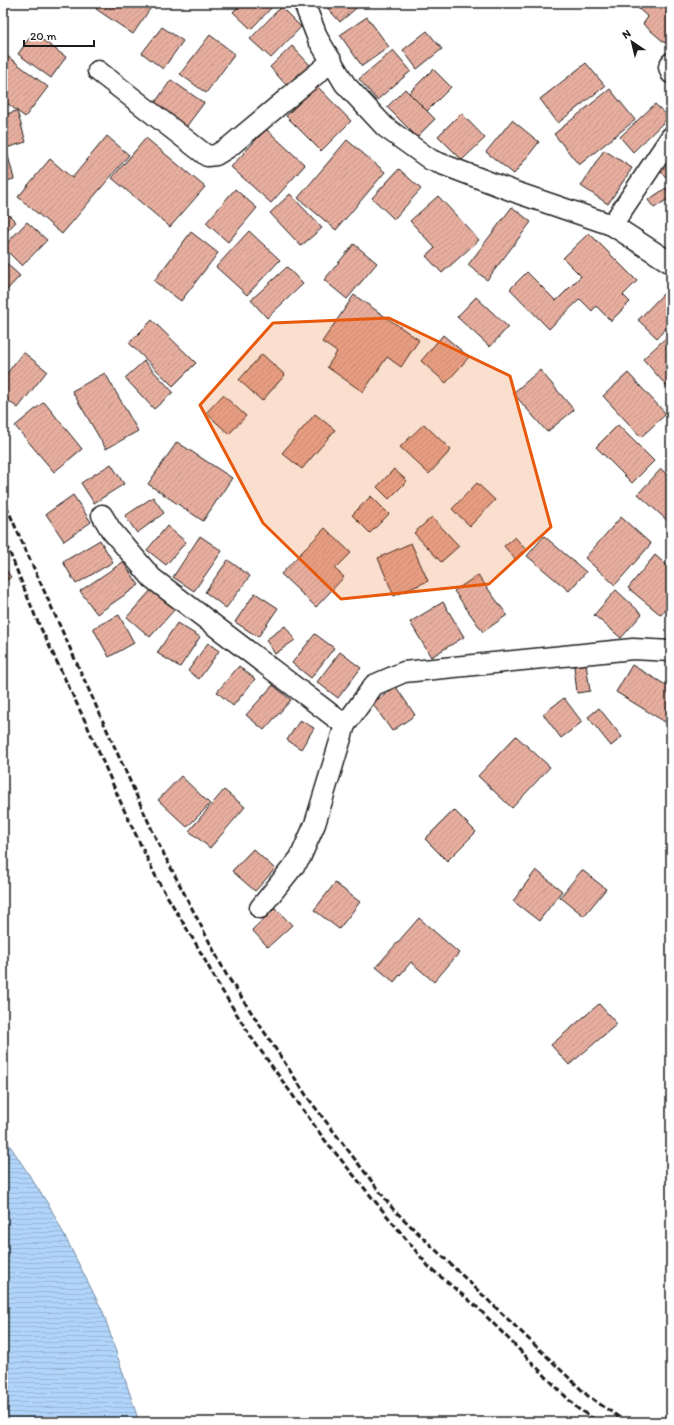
<svg xmlns="http://www.w3.org/2000/svg" width="674" height="1425" font-family="Itim,sans-serif">
	<style>
		.water { fill: url(#water-rules); stroke: #758ba1 }
		.building { fill: url(#building-hatch); stroke: #1c1c1c }
		.lines { fill: none; stroke-linecap: round; stroke-linejoin: round }
		.minor-casing { stroke: #1c1c1c; stroke-width: 23 }
		.minor { stroke: #fff; stroke-width: 20 }
		.rail { stroke: #1c1c1c; stroke-width: 3; stroke-dasharray: 6 3; stroke-linecap: butt }
		.marked { fill: #e8590c; fill-opacity: 0.2; stroke: #e8590c; stroke-width: 3; stroke-linejoin: round }
	</style>
	<defs>
		<pattern id="water-rules" width="6" height="5" patternUnits="userSpaceOnUse"><rect width="6" height="5" fill="#b1d5fa"/><path d="M0 2.5h6" fill="none" stroke="#98b6d6"/></pattern>
		<pattern id="building-hatch" width="6" height="6" patternUnits="userSpaceOnUse"><rect width="6" height="6" fill="#e7ae9f"/><path d="M-1 1l2-2M0 6l6-6M5 7l2-2" fill="none" stroke="#c69588"/></pattern>
	</defs>
	<rect width="100%" height="100%" fill="#fff"/>
	<filter id="ink" filterUnits="userSpaceOnUse"><feTurbulence type="fractalNoise" baseFrequency=".025" numOctaves="2"/><feDisplacementMap in="SourceGraphic" scale="8" xChannelSelector="R" yChannelSelector="G"/><feConvolveMatrix kernelMatrix="1 2 1 2 8 2 1 2 1" color-interpolation-filters="sRGB"/></filter>
	<g filter="url(#ink)">
		<!-- water -->
		<path class="water" d="M3 1135 50 1207 103 1312 139 1422H3Z"/>
		<!-- building -->
		<g class="building">
			<path d="M100 3H154L133 34 96 9Z"/>
			<path d="M242 3H276L251 29 233 12Z"/>
			<path d="M323 3H362L340 22Z"/>
			<path d="M632 3H671V37L665 43 643 24 648 17Z"/>
			<path d="M281 7 301 27 271 58 250 39Z"/>
			<path d="M367 17 389 47 362 66 340 35Z"/>
			<path d="M162 27 183 41 163 69 142 53Z"/>
			<path d="M427 31 442 49 417 69 403 50Z"/>
			<path d="M33 33 66 57 51 78 18 54Z"/>
			<path d="M210 35 235 54 206 93 180 74Z"/>
			<path d="M292 46 310 65 287 86 270 67Z"/>
			<path d="M393 50 411 71 377 100 359 79Z"/>
			<path d="M3 53 48 87 25 117 3 100Z"/>
			<path d="M586 63 605 86 558 123 540 99Z"/>
			<path d="M433 69 451 87 427 111 409 93Z"/>
			<path d="M171 80 204 103 186 127 154 104Z"/>
			<path d="M317 86 351 121 321 151 286 116Z"/>
			<path d="M405 89 435 119 417 137 387 107Z"/>
			<path d="M610 89 635 120 579 165 554 134Z"/>
			<path d="M655 104 669 117 633 152 620 137Z"/>
			<path d="M17 111 26 142 6 148 14 179 3 182V115Z"/>
			<path d="M461 113 485 138 462 160 438 136Z"/>
			<path d="M512 120 539 142 514 174 486 152Z"/>
			<path d="M266 129 305 165 271 203 231 167Z"/>
			<path d="M107 136 129 155 62 234 18 197 50 159 72 178Z"/>
			<path d="M146 138 205 187 170 227 112 178Z"/>
			<path d="M347 140 385 172 336 230 298 198Z"/>
			<path d="M604 150 632 168 608 204 581 186Z"/>
			<path d="M671 156V173L666 177 657 168Z"/>
			<path d="M399 169 421 189 394 219 372 198Z"/>
			<path d="M666 188 671 197 654 208 648 200Z"/>
			<path d="M235 189 257 208 228 242 206 223Z"/>
			<path d="M290 194 322 228 301 246 270 213Z"/>
			<path d="M438 196 479 240 442 273 426 256 435 248 410 221Z"/>
			<path d="M512 207 531 222 487 280 468 265Z"/>
			<path d="M3 209 16 222 3 235Z"/>
			<path d="M27 222 47 240 22 266 3 247Z"/>
			<path d="M249 231 280 260 247 295 216 267Z"/>
			<path d="M191 232 218 253 181 301 154 281Z"/>
			<path d="M589 233 637 281 623 295 630 302 611 321 596 306 592 311 580 299 549 329 510 289 527 272 556 301 581 276 563 258Z"/>
			<path d="M354 244 377 263 347 299 324 280Z"/>
			<path d="M3 260 20 276 3 294Z"/>
			<path d="M287 267 303 284 267 318 251 300Z"/>
			<path d="M666 291 671 296V323L657 338 638 320Z"/>
			<path d="M354 295 419 340 401 367 387 357 363 392 327 367 337 352 322 342Z"/>
			<path d="M476 297 508 327 490 347 457 317Z"/>
			<path d="M152 320 196 363 173 386 129 343Z"/>
			<path d="M670 334 671 335V391L643 359Z"/>
			<path d="M443 335 469 357 446 383 421 361Z"/>
			<path d="M23 352 47 371 18 408 3 397V379Z"/>
			<path d="M262 354 285 375 262 401 239 380Z"/>
			<path d="M144 361 173 392 154 409 125 378Z"/>
			<path d="M540 370 574 410 547 432 513 393Z"/>
			<path d="M105 373 138 431 106 449 72 391Z"/>
			<path d="M628 373 666 414 641 437 603 396Z"/>
			<path d="M223 395 246 416 229 434 206 413Z"/>
			<path d="M44 402 82 449 54 472 15 426Z"/>
			<path d="M315 414 335 430 302 469 282 453Z"/>
			<path d="M424 424 451 450 429 474 400 447Z"/>
			<path d="M618 425 654 461 632 483 596 447Z"/>
			<path d="M177 442 232 478 203 521 148 484Z"/>
			<path d="M111 464 124 484 94 503 81 483Z"/>
			<path d="M394 469 407 481 389 499 377 487Z"/>
			<path d="M661 469 671 478V524L638 494Z"/>
			<path d="M477 483 495 500 470 526 452 509Z"/>
			<path d="M73 495 91 522 64 541 46 514Z"/>
			<path d="M371 496 389 514 370 533 352 515Z"/>
			<path d="M153 497 164 513 137 533 125 516Z"/>
			<path d="M432 517 459 546 441 562 414 533Z"/>
			<path d="M621 517 651 544 615 585 585 558Z"/>
			<path d="M167 526 186 542 166 565 147 550Z"/>
			<path d="M325 528 351 553 335 569 344 577 316 607 281 574Z"/>
			<path d="M200 536 222 551 194 591 173 577Z"/>
			<path d="M544 536 586 572 569 591 527 556Z"/>
			<path d="M515 537 525 549 515 559 504 546Z"/>
			<path d="M100 540 113 562 76 584 63 562Z"/>
			<path d="M411 543 428 581 394 596 378 558Z"/>
			<path d="M655 555 671 569V603L661 615 628 588Z"/>
			<path d="M228 560 250 576 226 608 205 592Z"/>
			<path d="M123 562 139 585 97 614 80 591Z"/>
			<path d="M3 566 11 577 3 583Z"/>
			<path d="M478 575 507 615 483 632 454 591Z"/>
			<path d="M152 589 175 609 150 637 127 617Z"/>
			<path d="M616 590 642 614 621 638 594 615Z"/>
			<path d="M255 593 278 608 258 637 235 622Z"/>
			<path d="M443 602 464 637 431 657 410 622Z"/>
			<path d="M119 615 134 643 109 657 93 628Z"/>
			<path d="M177 623 200 637 180 667 157 653Z"/>
			<path d="M285 626 295 640 275 654 266 640Z"/>
			<path d="M315 634 334 648 311 678 292 663Z"/>
			<path d="M208 643 219 651 199 679 188 671Z"/>
			<path d="M340 652 361 668 338 698 317 682Z"/>
			<path d="M586 664 590 691 577 693 574 666Z"/>
			<path d="M632 665 671 688V711L665 722 616 692Z"/>
			<path d="M239 666 255 679 233 706 217 692Z"/>
			<path d="M273 685 291 700 264 730 246 715Z"/>
			<path d="M396 687 415 715 392 731 372 703Z"/>
			<path d="M564 698 582 722 561 738 543 714Z"/>
			<path d="M599 708 622 737 611 746 588 717Z"/>
			<path d="M300 720 314 728 301 749 287 740Z"/>
			<path d="M516 736 550 767 512 808 478 776Z"/>
			<path d="M181 776 210 804 187 827 158 800Z"/>
			<path d="M224 790 245 807 210 848 189 831Z"/>
			<path d="M454 810 476 832 447 861 425 839Z"/>
			<path d="M253 849 275 869 255 891 232 871Z"/>
			<path d="M536 870 562 891 539 921 513 901Z"/>
			<path d="M582 870 606 889 584 916 560 897Z"/>
			<path d="M335 883 360 902 339 929 314 910Z"/>
			<path d="M275 908 292 925 268 947 252 930Z"/>
			<path d="M419 918 459 953 434 982 411 962 394 982 376 967Z"/>
			<path d="M599 1004 617 1024 569 1065 551 1045Z"/>
		</g>
		<g class="lines">
			<!-- minor casing -->
			<g class="minor-casing">
				<g id="minor">
					<path d="M304 3 318 39 345 84 385 127 431 160 518 193 612 225 671 263"/>
					<path d="M671 63 669 67 671 73"/>
					<path d="M98 71 207 156 216 155 229 147 332 61"/>
					<path d="M612 225 671 137"/>
					<path d="M102 515 111 530 152 578 345 725"/>
					<path d="M260 908 300 858 315 824 345 725 374 685 404 672 633 649 671 651"/>
				</g>
			</g>
			<!-- minor -->
			<use href="#minor" class="minor"/>
			<!-- rail -->
			<g class="rail">
				<path d="M3 498 18 533 157 841 226 974 308 1098 393 1209 588 1396 626 1422"/>
				<path d="M3 536 36 618 86 723 125 812 158 881 196 944 218 984 251 1037 324 1139 429 1267 476 1306 577 1408 598 1422"/>
			</g>
		</g>
	</g>
	<!-- marked area -->
	<path class="marked" d="M389 318 510 376 551 527 489 584 341 599 263 523 200 405 273 323Z"/>
	<!-- margin -->
	<rect width="674" height="1425" fill="none" stroke="#fff" stroke-width="16"/>
	<rect x="8" y="8" width="658" height="1409" fill="none" stroke="#1c1c1c" stroke-width="1.5" filter="url(#ink)"/>
	<!-- north arrow -->
	<g transform="translate(632 42) rotate(325)" stroke="#ffffff" stroke-width="3" paint-order="stroke">
	<path d="M0-3L7 15L0 10L-7 15Z" fill="#1c1c1c"/>
	<text y="-6" font-size="11" font-weight="bold" text-anchor="middle" fill="#1c1c1c">N</text>
	</g>
	<!-- scale -->
	<path d="M24 40v6h70v-6" fill="none" stroke="#1c1c1c" stroke-width="2"/>
	<text x="30" y="40" font-size="12" fill="#1c1c1c" stroke="#ffffff" stroke-width="3" paint-order="stroke">20 m</text>
</svg>
